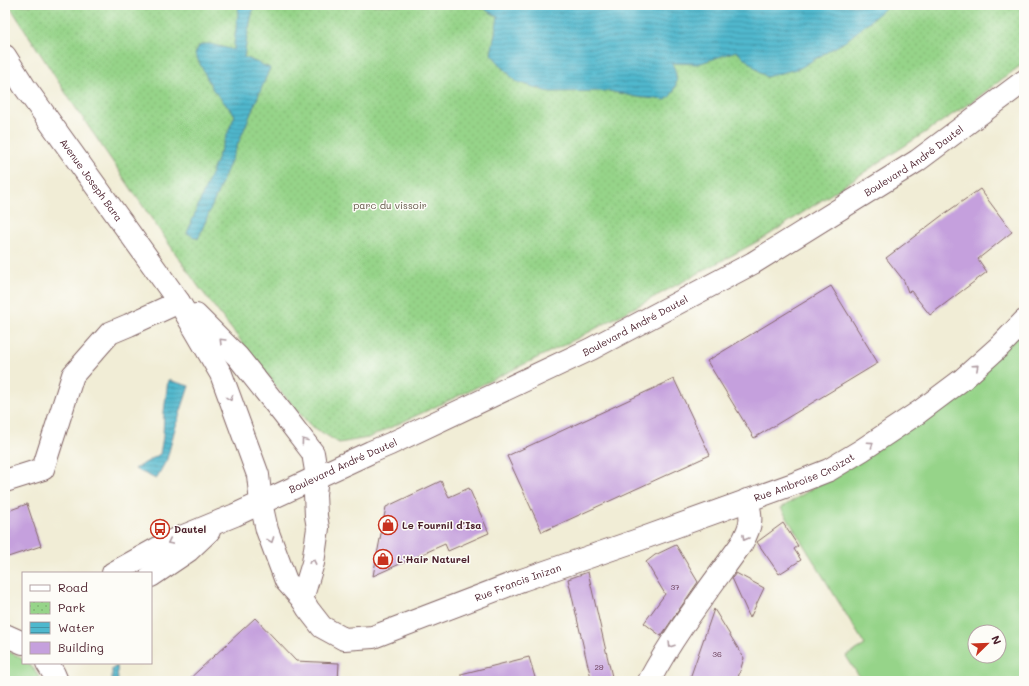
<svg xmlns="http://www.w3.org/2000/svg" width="1029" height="686" font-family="Mali,sans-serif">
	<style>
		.green { fill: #96d489; stroke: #707a5a; fill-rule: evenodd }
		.park { fill: url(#park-dots); stroke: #707a5a }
		.water { fill: url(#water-rules); stroke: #4c6c7c }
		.building { fill: #c5a0dd }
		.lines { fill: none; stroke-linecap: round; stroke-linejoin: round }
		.minor-casing { stroke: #846767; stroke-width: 24 }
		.major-casing { stroke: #846767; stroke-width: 24 }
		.minor { stroke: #fff; stroke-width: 22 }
		.major { stroke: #fff; stroke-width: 22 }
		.oneway { stroke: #ae9aa0 }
		.labels { text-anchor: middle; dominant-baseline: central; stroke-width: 3; stroke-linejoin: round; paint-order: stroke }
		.number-label { font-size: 8px; fill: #693f58 }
		.street-label { font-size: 10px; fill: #4a1f2b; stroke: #fdfcf7 }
		.park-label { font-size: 10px; fill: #615547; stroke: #fdfcf7 }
		.poi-label { font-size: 10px; font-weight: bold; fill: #4a1f2b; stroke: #fdfcf7; text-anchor: start }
	</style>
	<defs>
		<pattern id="park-dots" width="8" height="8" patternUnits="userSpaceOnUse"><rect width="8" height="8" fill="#96d489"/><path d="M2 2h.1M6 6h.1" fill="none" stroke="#83b676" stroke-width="1.8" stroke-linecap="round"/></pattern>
		<pattern id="water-rules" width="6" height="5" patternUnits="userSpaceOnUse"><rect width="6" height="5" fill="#4fb8cd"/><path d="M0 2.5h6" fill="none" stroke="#4495a7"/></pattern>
	</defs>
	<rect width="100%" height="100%" fill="#fdfcf7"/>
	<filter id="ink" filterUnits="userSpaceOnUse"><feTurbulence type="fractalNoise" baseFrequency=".025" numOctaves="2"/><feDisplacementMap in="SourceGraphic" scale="8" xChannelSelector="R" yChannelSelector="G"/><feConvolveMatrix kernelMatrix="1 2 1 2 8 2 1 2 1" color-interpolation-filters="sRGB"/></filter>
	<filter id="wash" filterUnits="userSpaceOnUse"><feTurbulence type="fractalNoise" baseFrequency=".012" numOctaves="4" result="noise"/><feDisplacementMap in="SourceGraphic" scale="16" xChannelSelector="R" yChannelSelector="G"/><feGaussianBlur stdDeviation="0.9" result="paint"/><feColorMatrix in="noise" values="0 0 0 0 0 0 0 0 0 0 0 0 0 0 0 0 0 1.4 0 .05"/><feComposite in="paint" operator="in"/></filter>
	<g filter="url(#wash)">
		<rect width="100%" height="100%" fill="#f1edd6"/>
		<!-- green -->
		<g class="green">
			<path d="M1024 325V681H862L846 656 865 645 781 508 934 412ZM975 632H999V656H975Z"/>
			<path d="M5 650 18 656 23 660V663H27L35 670 41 681H5Z"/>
		</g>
		<!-- park -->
		<path class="park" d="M9 5H1024V63L970 103 764 238 576 339 469 391 368 438 339 443 310 425 276 386 198 286 147 212 67 95Z"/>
		<!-- water -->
		<g class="water">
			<path d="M239 5H254L248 32 244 57 270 68 198 239 187 233 235 115 213 90 195 54 199 46 205 44H210L234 50V44Z"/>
			<path d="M486 5H889L846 41 827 52 800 68 766 77 736 51 698 64 672 63C679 76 678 91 666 100L637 97 609 91 551 92 546 91 515 81 491 54 498 17 486 10 484 8Z"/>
			<path d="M168 380 189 386 174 432 167 459 156 479 135 469 160 454 163 437 164 412Z"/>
			<path d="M117 666 118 681H112V669Z"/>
		</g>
		<g id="blocks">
			<!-- building -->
			<g class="building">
				<path d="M980 189 1012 232 978 259 987 272 930 315 911 291 908 292 904 281 886 258 944 214Z"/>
				<path d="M831 286 878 363 754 438 707 361Z"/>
				<path d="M674 379 710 455 542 532 507 456Z"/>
				<path d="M441 481 449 497 469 488 489 533 448 551 445 544 373 576 386 507Z"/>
				<path d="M27 504 41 546 5 558V512Z"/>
				<path d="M783 523 798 546 794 549 801 560 779 574 757 542Z"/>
				<path d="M676 545 698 582 661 636 644 623 665 594 646 562 655 555Z"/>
				<path d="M588 572 606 651 613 681H592L587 662 568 579Z"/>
				<path d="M736 573 764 588 750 618 732 578Z"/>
				<path d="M714 609 744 658 737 681H689Z"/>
				<path d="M255 618 296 661 339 663 338 681H187Z"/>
				<path d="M529 657 536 681H461V674Z"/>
			</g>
		</g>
	</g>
	<g filter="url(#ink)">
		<use href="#blocks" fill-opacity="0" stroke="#846767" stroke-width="1"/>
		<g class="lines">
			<!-- minor casing -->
			<g class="minor-casing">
				<g id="minor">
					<path id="s1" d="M5 56 24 86 179 302 221 374 258 475 261 503 267 530 286 581 302 599 308 609 322 627 344 639 373 637 522 580 638 540 796 483 829 470 862 450 919 412 963 379 1001 345 1024 321"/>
					<path d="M196 315 238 357 284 415 313 453 317 477 315 494 316 516 318 528 313 563 302 599"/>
					<path d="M5 481 43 469 73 375 110 333 129 325 179 302"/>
					<path d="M649 681C675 632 710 588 742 543 751 526 753 519 747 500"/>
				</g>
			</g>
			<!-- major casing -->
			<g class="major-casing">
				<g id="major">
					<path id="s2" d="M113 573 169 542 235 515 371 452 390 444 591 349 753 263 917 161 1024 81"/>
					<path d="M151 576 188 551 209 531"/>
					<path d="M5 635 23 643"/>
					<path d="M47 663 54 674 57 681"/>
				</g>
			</g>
			<!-- minor -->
			<use href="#minor" class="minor"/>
			<!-- major -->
			<use href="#major" class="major"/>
		</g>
		<!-- one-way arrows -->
		<defs><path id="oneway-chevron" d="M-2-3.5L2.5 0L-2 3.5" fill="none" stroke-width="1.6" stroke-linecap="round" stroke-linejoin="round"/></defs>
		<g class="oneway">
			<use href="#oneway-chevron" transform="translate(222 341) rotate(-135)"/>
			<use href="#oneway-chevron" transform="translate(976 367) rotate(-42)"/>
			<use href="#oneway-chevron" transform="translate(230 398) rotate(70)"/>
			<use href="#oneway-chevron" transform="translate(304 441) rotate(-126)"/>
			<use href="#oneway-chevron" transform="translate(871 444) rotate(-34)"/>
			<use href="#oneway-chevron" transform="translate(745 538) rotate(119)"/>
			<use href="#oneway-chevron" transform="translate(271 540) rotate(70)"/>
			<use href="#oneway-chevron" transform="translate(170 542) rotate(155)"/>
			<use href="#oneway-chevron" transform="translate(313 562) rotate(-78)"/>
			<use href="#oneway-chevron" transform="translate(671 645) rotate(123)"/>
		</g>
	</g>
	<!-- icons -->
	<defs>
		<g id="shop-ring" transform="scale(1)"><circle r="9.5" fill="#fdfcf7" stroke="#c8321e" stroke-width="1.5"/><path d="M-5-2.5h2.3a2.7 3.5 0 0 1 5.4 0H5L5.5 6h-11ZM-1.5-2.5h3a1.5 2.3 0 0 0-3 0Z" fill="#c8321e"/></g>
		<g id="bus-ring" transform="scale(1)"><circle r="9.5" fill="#fdfcf7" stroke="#c8321e" stroke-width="1.5"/><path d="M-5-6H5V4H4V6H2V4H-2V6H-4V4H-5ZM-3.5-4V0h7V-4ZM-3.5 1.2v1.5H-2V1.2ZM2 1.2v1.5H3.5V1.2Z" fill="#c8321e"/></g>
	</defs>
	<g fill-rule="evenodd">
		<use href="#shop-ring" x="388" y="525"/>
		<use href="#bus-ring" x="160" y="529"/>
		<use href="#shop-ring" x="383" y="559"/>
	</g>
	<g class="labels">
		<!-- number labels -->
		<g class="number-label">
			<text x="675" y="587">37</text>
			<text x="717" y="654">36</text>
			<text x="599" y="667">29</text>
		</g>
		<!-- street labels -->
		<g class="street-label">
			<text stroke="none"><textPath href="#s2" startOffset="902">Boulevard André Dautel</textPath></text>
			<text stroke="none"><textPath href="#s1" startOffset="151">Avenue Joseph Bara</textPath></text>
			<text stroke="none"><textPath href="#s2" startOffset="578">Boulevard André Dautel</textPath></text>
			<text stroke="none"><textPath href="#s2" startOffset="254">Boulevard André Dautel</textPath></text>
			<text stroke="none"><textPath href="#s1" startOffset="1175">Rue Ambroise Croizat</textPath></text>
			<text stroke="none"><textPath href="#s1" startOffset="870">Rue Francis Inizan</textPath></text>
		</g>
		<!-- park labels -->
		<g class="park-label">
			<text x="390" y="205">parc du vissoir</text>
		</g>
		<!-- poi labels -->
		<g class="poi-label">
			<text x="402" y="525">Le Fournil d'Isa</text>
			<text x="174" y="529">Dautel</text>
			<text x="397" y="559">L'Hair Naturel</text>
		</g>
	</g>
	<!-- margin -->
	<rect width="1029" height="686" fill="none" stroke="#fdfcf7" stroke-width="20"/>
	<!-- legend -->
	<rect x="22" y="572" width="130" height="92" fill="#fdfcf7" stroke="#b5a4a5"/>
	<rect x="30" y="585" width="20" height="6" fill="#ffffff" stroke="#b5a4a5"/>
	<text x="58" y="592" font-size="12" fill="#4a1f2b">Road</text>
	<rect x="30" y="602" width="20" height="12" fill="url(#park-dots)" stroke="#b5a4a5"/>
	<text x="58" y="612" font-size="12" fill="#4a1f2b">Park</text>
	<rect x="30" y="622" width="20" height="12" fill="url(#water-rules)" stroke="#b5a4a5"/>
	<text x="58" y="632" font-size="12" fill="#4a1f2b">Water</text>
	<rect x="30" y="642" width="20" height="12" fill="#c5a0dd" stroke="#b5a4a5"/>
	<text x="58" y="652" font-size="12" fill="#4a1f2b">Building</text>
	<!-- north arrow -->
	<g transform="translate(987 644) rotate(67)"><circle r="19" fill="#fdfcf7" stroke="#b5a4a5"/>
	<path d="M0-3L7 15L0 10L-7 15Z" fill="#c8321e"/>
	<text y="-6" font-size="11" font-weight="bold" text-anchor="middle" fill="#4a1f2b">N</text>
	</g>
</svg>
